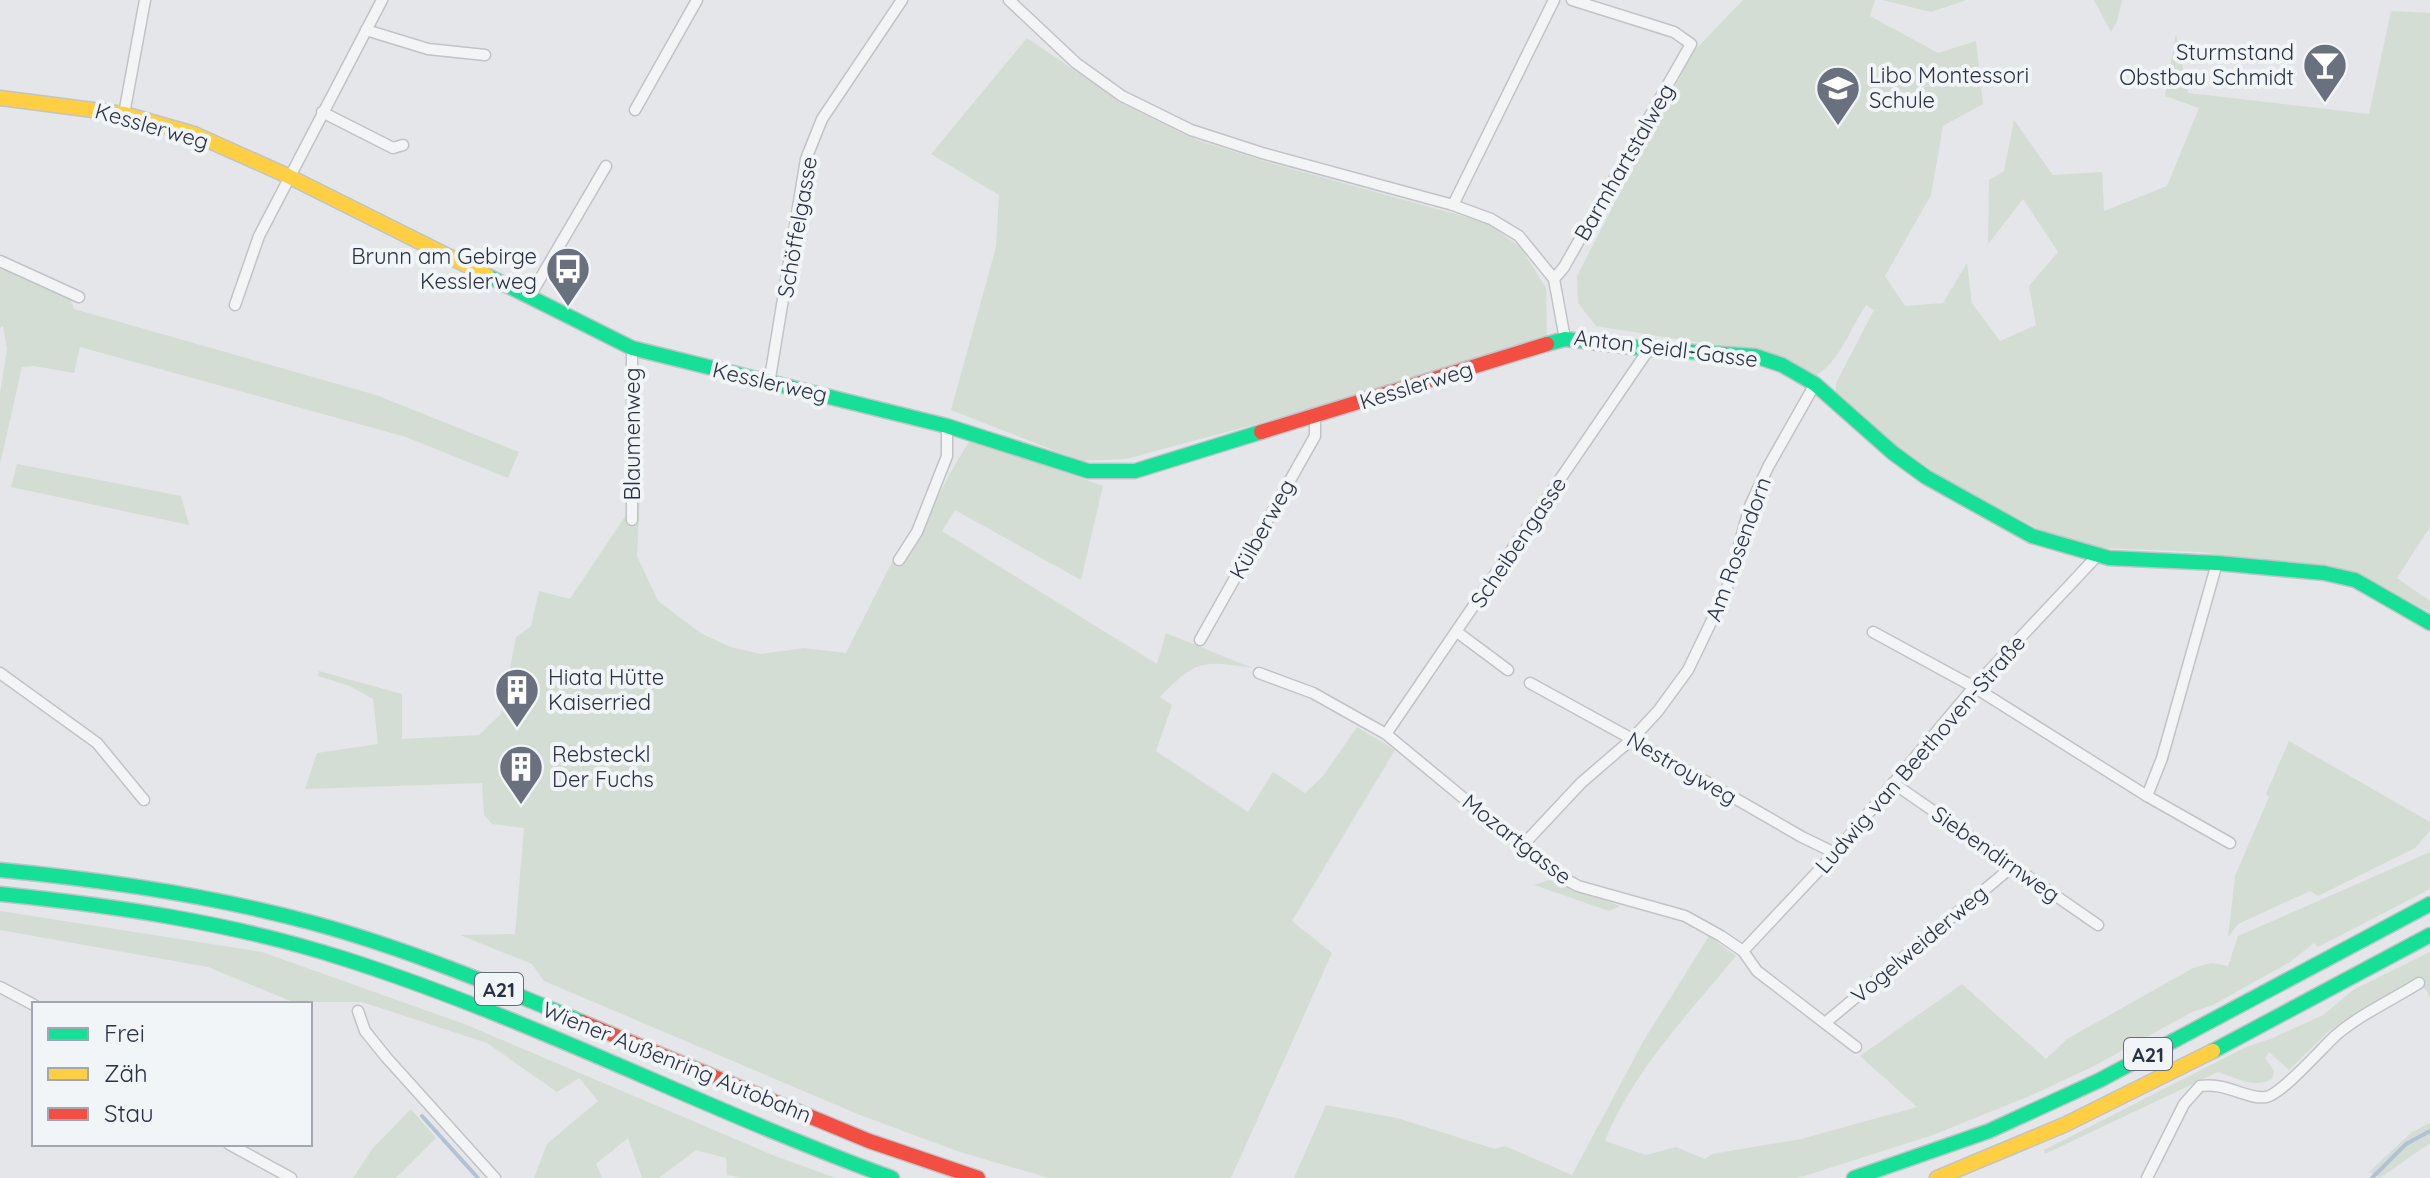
<svg xmlns="http://www.w3.org/2000/svg" width="2430" height="1178" font-family="Quicksand,sans-serif">
	<style>
		.green { fill: #d4ddd4 }
		.lines { fill: none; stroke-linecap: round; stroke-linejoin: round }
		.stream { stroke: #b2c2d5; stroke-width: 4 }
		.street-casing { stroke: #c1c3c7; stroke-width: 13 }
		.fast-casing { stroke: #c1c3c7; stroke-width: 17 }
		.slow-casing { stroke: #c1c3c7; stroke-width: 17 }
		.jam-casing { stroke: #c1c3c7; stroke-width: 17 }
		.street { stroke: #f3f4f6; stroke-width: 10 }
		.fast { stroke: #16e098; stroke-width: 14 }
		.slow { stroke: #ffcf43; stroke-width: 14 }
		.jam { stroke: #f24e42; stroke-width: 14 }
		.labels { text-anchor: middle; dominant-baseline: central; stroke-width: 8; stroke-linejoin: round; paint-order: stroke }
		.shield { fill: #f2f5f8; stroke: #656c7a; stroke-width: 2 }
		.shield-label { font-size: 20px; font-weight: bold; fill: #293244 }
		.poi-label { font-size: 22px; fill: #293244; stroke: #f2f5f8; text-anchor: start }
		.street-label { font-size: 22px; fill: #293244; stroke: #f2f5f8 }
	</style>
	<rect width="100%" height="100%" fill="#e4e6e9"/>
	<!-- green -->
	<g class="green">
		<path d="M1743 0H1875L1870 16 1938 53 1976 41 1983 104 1943 126 1931 195 1885 276 1905 306 1943 303 1967 263 1972 303 2000 341 2036 325 2029 286 2058 252 2023 199 1988 244 1989 180 2004 171 2014 120 2053 175 2102 172 2104 211 2167 186 2199 108 2165 96 2176 34 2188 93 2369 114 2391 11 2430 13V527L2397 578 2430 601V612L2365 578 2319 568 2200 552 2103 548 2040 530 1950 482 1887 441 1836 398V383L1874 310 1866 305C1849 330 1840 363 1812 378L1770 354 1596 326 1578 303 1577 276 1693 52Z"/>
		<path d="M1882 0H1967L1931 12Z"/>
		<path d="M2094 0H2122L2117 21 2111 32Z"/>
		<path d="M1027 38 1125 105 1197 140 1274 164 1488 223 1521 248 1546 288 1547 338 1308 410 1126 459 1081 461 951 410 996 247 999 195 931 154Z"/>
		<path d="M0 265 70 298 74 309 376 395 519 452 508 478 406 437 80 347 74 373 34 366 22 367 0 464V394L7 349 3 326 0 328Z"/>
		<path d="M971 439 1103 486 1081 580 955 510 942 531 1157 664 1166 633 1252 668C1201 660 1196 660 1160 697L1172 705 1156 751 1248 812 1273 772 1305 793 1323 776 1357 727 1395 750 1292 921 1332 953 1231 1178H1049L960 1152 860 1115 544 981 532 964 460 935 515 934 524 828 492 824 484 815 482 783 305 789 317 753 378 744 373 699 350 686 318 676 319 671 402 694V739L479 735 501 714 516 637 531 626 539 591 570 599 640 494 637 556 658 601 702 634 731 647 761 654 804 648 846 653 892 562 902 564C927 523 944 479 971 439Z"/>
		<path d="M17 464 181 496 189 525 11 487Z"/>
		<path d="M2289 741 2430 822V831L2415 848 2318 896 2310 891 2238 924 2228 937 2235 876 2269 797 2266 794Z"/>
		<path d="M2430 852V889L2318 947 2314 943 2290 962 2213 1005 2192 1012 2094 1066 2032 1095 1933 1135 1798 1178H1294L1326 1105 1397 1118 1495 1149 1505 1146 1572 1175 1644 1040 1709 936 1736 956C1689 1013 1633 1071 1605 1141L1646 1155 1676 1147 1705 1159 1712 1154 1801 1139 1917 1107 1860 1056 1962 984 2046 1059 2067 1039 2193 968 2211 963 2228 966 2238 936Z"/>
		<path d="M1549 880 1620 906 1609 911 1534 885Z"/>
		<path d="M0 911 262 952 467 1025 775 1156 836 1178H741L727 1175 726 1158 696 1150 659 1178H642L628 1138 596 1164 602 1178H534L547 1144 598 1101 579 1078 557 1092 487 1043 362 1002H293L208 967 0 930Z"/>
		<path d="M2430 952V997L2418 978 2330 1030 2289 1070 2269 1052 2265 1058 2274 1071 2272 1079C2253 1089 2237 1078 2218 1072L2045 1154 2044 1150 2246 1047 2273 1038 2323 1015 2353 990Z"/>
		<path d="M411 1109 436 1138 396 1178H353L372 1149Z"/>
		<path d="M2430 1123V1143L2380 1178 2369 1172 2412 1132Z"/>
	</g>
	<g class="lines">
		<!-- stream -->
		<g class="stream">
			<path d="M422 1116 478 1178"/>
			<path d="M2372 1178 2406 1144 2430 1131"/>
		</g>
		<!-- street casing -->
		<g class="street-casing">
			<g id="street">
				<path d="M1009 0 1076 63 1122 96 1191 130 1262 153 1453 205 1491 219 1519 236 1554 279 1565 339"/>
				<path d="M366 30 428 49 485 55"/>
				<path d="M635 110 697 0"/>
				<path d="M322 112 393 148 403 145"/>
				<path d="M124 114 145 0"/>
				<path d="M1453 205 1554 0"/>
				<path d="M0 261 79 297"/>
				<path d="M1554 279 1564 267 1691 44 1674 32 1572 0"/>
				<path d="M530 296 606 166"/>
				<path d="M235 305 259 236 382 0"/>
				<path d="M632 348V520"/>
				<path d="M769 384 806 159 822 119 902 0"/>
				<path d="M899 560 917 532 947 456V426"/>
				<path d="M1457 632 1508 670"/>
				<path d="M1873 632 1974 687 2147 796 2230 843"/>
				<path d="M1200 640 1315 436V416"/>
				<path d="M0 673 97 743 144 800"/>
				<path d="M1259 673 1313 693 1386 734 1554 873 1578 886 1685 916 1721 936 1743 951 1757 971 1856 1047"/>
				<path d="M1530 683 1632 739 1802 837 1835 853"/>
				<path d="M1386 734 1649 349"/>
				<path d="M1893 783 2098 925"/>
				<path d="M2147 796 2162 758 2217 563"/>
				<path d="M1522 846 1581 783 1632 739 1658 711 1688 670 1726 591 1750 506 1768 467 1815 384"/>
				<path d="M1743 951 1835 853 1974 687 2097 556"/>
				<path d="M0 987 34 1005"/>
				<path d="M358 1011 365 1031 386 1057 495 1178"/>
				<path d="M1825 1023 2013 866"/>
				<path d="M229 1144 291 1178"/>
				<path d="M2147 1178 2184 1104 2200 1086C2226 1082 2248 1100 2266 1097 2282 1094 2321 1049 2335 1036 2359 1015 2392 1000 2419 983"/>
			</g>
		</g>
		<!-- fast casing -->
		<g class="fast-casing">
			<g id="fast">
				<path d="M488 276 632 348 947 426 1088 471H1135L1261 432"/>
				<path d="M1547 344 1565 339 1649 349 1755 356 1782 365 1815 384 1893 453 1926 477 2032 536 2109 558 2217 563 2324 573 2355 580 2430 623"/>
				<path d="M0 870C105 880 210 895 313 923 405 948 494 985 582 1022"/>
				<path d="M0 894C117 906 233 923 345 959 533 1019 708 1111 892 1178"/>
				<path d="M2213 1051 2430 935"/>
				<path d="M1854 1178 1989 1131 2100 1080 2430 904"/>
			</g>
		</g>
		<!-- slow casing -->
		<g class="slow-casing">
			<g id="slow">
				<path d="M0 98 124 114 194 134 288 176 488 276"/>
				<path d="M1937 1178 2064 1125 2213 1051"/>
			</g>
		</g>
		<!-- jam casing -->
		<g class="jam-casing">
			<g id="jam">
				<path d="M1261 432 1547 344"/>
				<path d="M582 1022 869 1141 978 1178"/>
			</g>
		</g>
		<!-- street -->
		<use href="#street" class="street"/>
		<!-- fast -->
		<use href="#fast" class="fast"/>
		<!-- slow -->
		<use href="#slow" class="slow"/>
		<!-- jam -->
		<use href="#jam" class="jam"/>
	</g>
	<!-- icons -->
	<defs>
		<g id="bar-pin" transform="scale(2.3)"><path d="M0 17L-7.5 6A9.5 9.5 0 1 1 7.5 6Z" fill="#6a717e" stroke="#f2f5f8"/><path d="M-6-5H6L.8 .8V4.5H3.5V6h-7V4.5H-.8V.8Z" fill="#fff"/></g>
		<g id="school-pin" transform="scale(2.3)"><path d="M0 17L-7.5 6A9.5 9.5 0 1 1 7.5 6Z" fill="#6a717e" stroke="#f2f5f8"/><path d="M0-5L7-2L0 1L-7-2ZM-4 1L0 2.5L4 1V4Q0 6-4 4Z" fill="#fff"/></g>
		<g id="bus-pin" transform="scale(2.3)"><path d="M0 17L-7.5 6A9.5 9.5 0 1 1 7.5 6Z" fill="#6a717e" stroke="#f2f5f8"/><path d="M-5-6H5V4H4V6H2V4H-2V6H-4V4H-5ZM-3.5-4V0h7V-4ZM-3.5 1.2v1.5H-2V1.2ZM2 1.2v1.5H3.5V1.2Z" fill="#fff"/></g>
		<g id="building-pin" transform="scale(2.3)"><path d="M0 17L-7.5 6A9.5 9.5 0 1 1 7.5 6Z" fill="#6a717e" stroke="#f2f5f8"/><path d="M-4-6H4V6H1V3H-1V6H-4ZM-2.5-4.3h1.7v1.8h-1.7ZM.8-4.3h1.7v1.8H.8ZM-2.5-1h1.7V.8h-1.7ZM.8-1h1.7V.8H.8Z" fill="#fff"/></g>
	</defs>
	<g fill-rule="evenodd">
		<use href="#bar-pin" x="2325" y="65"/>
		<use href="#school-pin" x="1838" y="88"/>
		<use href="#bus-pin" x="568" y="269"/>
		<use href="#building-pin" x="517" y="690"/>
		<use href="#building-pin" x="521" y="767"/>
	</g>
	<g class="labels">
		<!-- shield labels -->
		<g class="shield">
			<rect x="475" y="973" width="48" height="32" rx="6"/>
			<rect x="2124" y="1038" width="48" height="32" rx="6"/>
		</g>
		<g class="shield-label">
			<text x="499" y="989">A21</text>
			<text x="2148" y="1054">A21</text>
		</g>
		<!-- poi labels -->
		<g class="poi-label">
			<text x="2294" y="52" text-anchor="end">Sturmstand<tspan x="2294" dy="25">Obstbau Schmidt</tspan></text>
			<text x="1869" y="75">Libo Montessori<tspan x="1869" dy="25">Schule</tspan></text>
			<text x="537" y="256" text-anchor="end">Brunn am Gebirge<tspan x="537" dy="25">Kesslerweg</tspan></text>
			<text x="548" y="677">Hiata Hütte<tspan x="548" dy="25">Kaiserried</tspan></text>
			<text x="552" y="754">Rebsteckl<tspan x="552" dy="25">Der Fuchs</tspan></text>
		</g>
		<!-- street labels -->
		<g class="street-label">
			<text transform="translate(152 126) rotate(16)">Kesslerweg</text>
			<text transform="translate(1624 162) rotate(-60)">Barmhartstalweg</text>
			<text transform="translate(797 227) rotate(-80)">Schöffelgasse</text>
			<text transform="translate(1666 348) rotate(7)">Anton Seidl-Gasse</text>
			<text transform="translate(770 382) rotate(13)">Kesslerweg</text>
			<text transform="translate(1416 385) rotate(-17)">Kesslerweg</text>
			<text transform="translate(632 434) rotate(-90)">Blaumenweg</text>
			<text transform="translate(1262 529) rotate(-61)">Külberweg</text>
			<text transform="translate(1518 542) rotate(-56)">Scheibengasse</text>
			<text transform="translate(1738 549) rotate(-70)">Am Rosendorn</text>
			<text transform="translate(1920 754) rotate(-49)">Ludwig van Beethoven-Straße</text>
			<text transform="translate(1682 768) rotate(30)">Nestroyweg</text>
			<text transform="translate(1517 839) rotate(38)">Mozartgasse</text>
			<text transform="translate(1996 854) rotate(35)">Siebendirnweg</text>
			<text transform="translate(1919 944) rotate(-40)">Vogelweiderweg</text>
			<text transform="translate(677 1062) rotate(22)">Wiener Außenring Autobahn</text>
		</g>
	</g>
	<!-- legend -->
	<rect x="32" y="1002" width="280" height="144" fill="#f2f5f8" stroke="#a2a7b0" stroke-width="2"/>
	<rect x="48" y="1028" width="40" height="12" fill="#16e098" stroke="#a2a7b0" stroke-width="2"/>
	<text x="104" y="1042" font-size="24" fill="#293244">Frei</text>
	<rect x="48" y="1068" width="40" height="12" fill="#ffcf43" stroke="#a2a7b0" stroke-width="2"/>
	<text x="104" y="1082" font-size="24" fill="#293244">Zäh</text>
	<rect x="48" y="1108" width="40" height="12" fill="#f24e42" stroke="#a2a7b0" stroke-width="2"/>
	<text x="104" y="1122" font-size="24" fill="#293244">Stau</text>
</svg>
